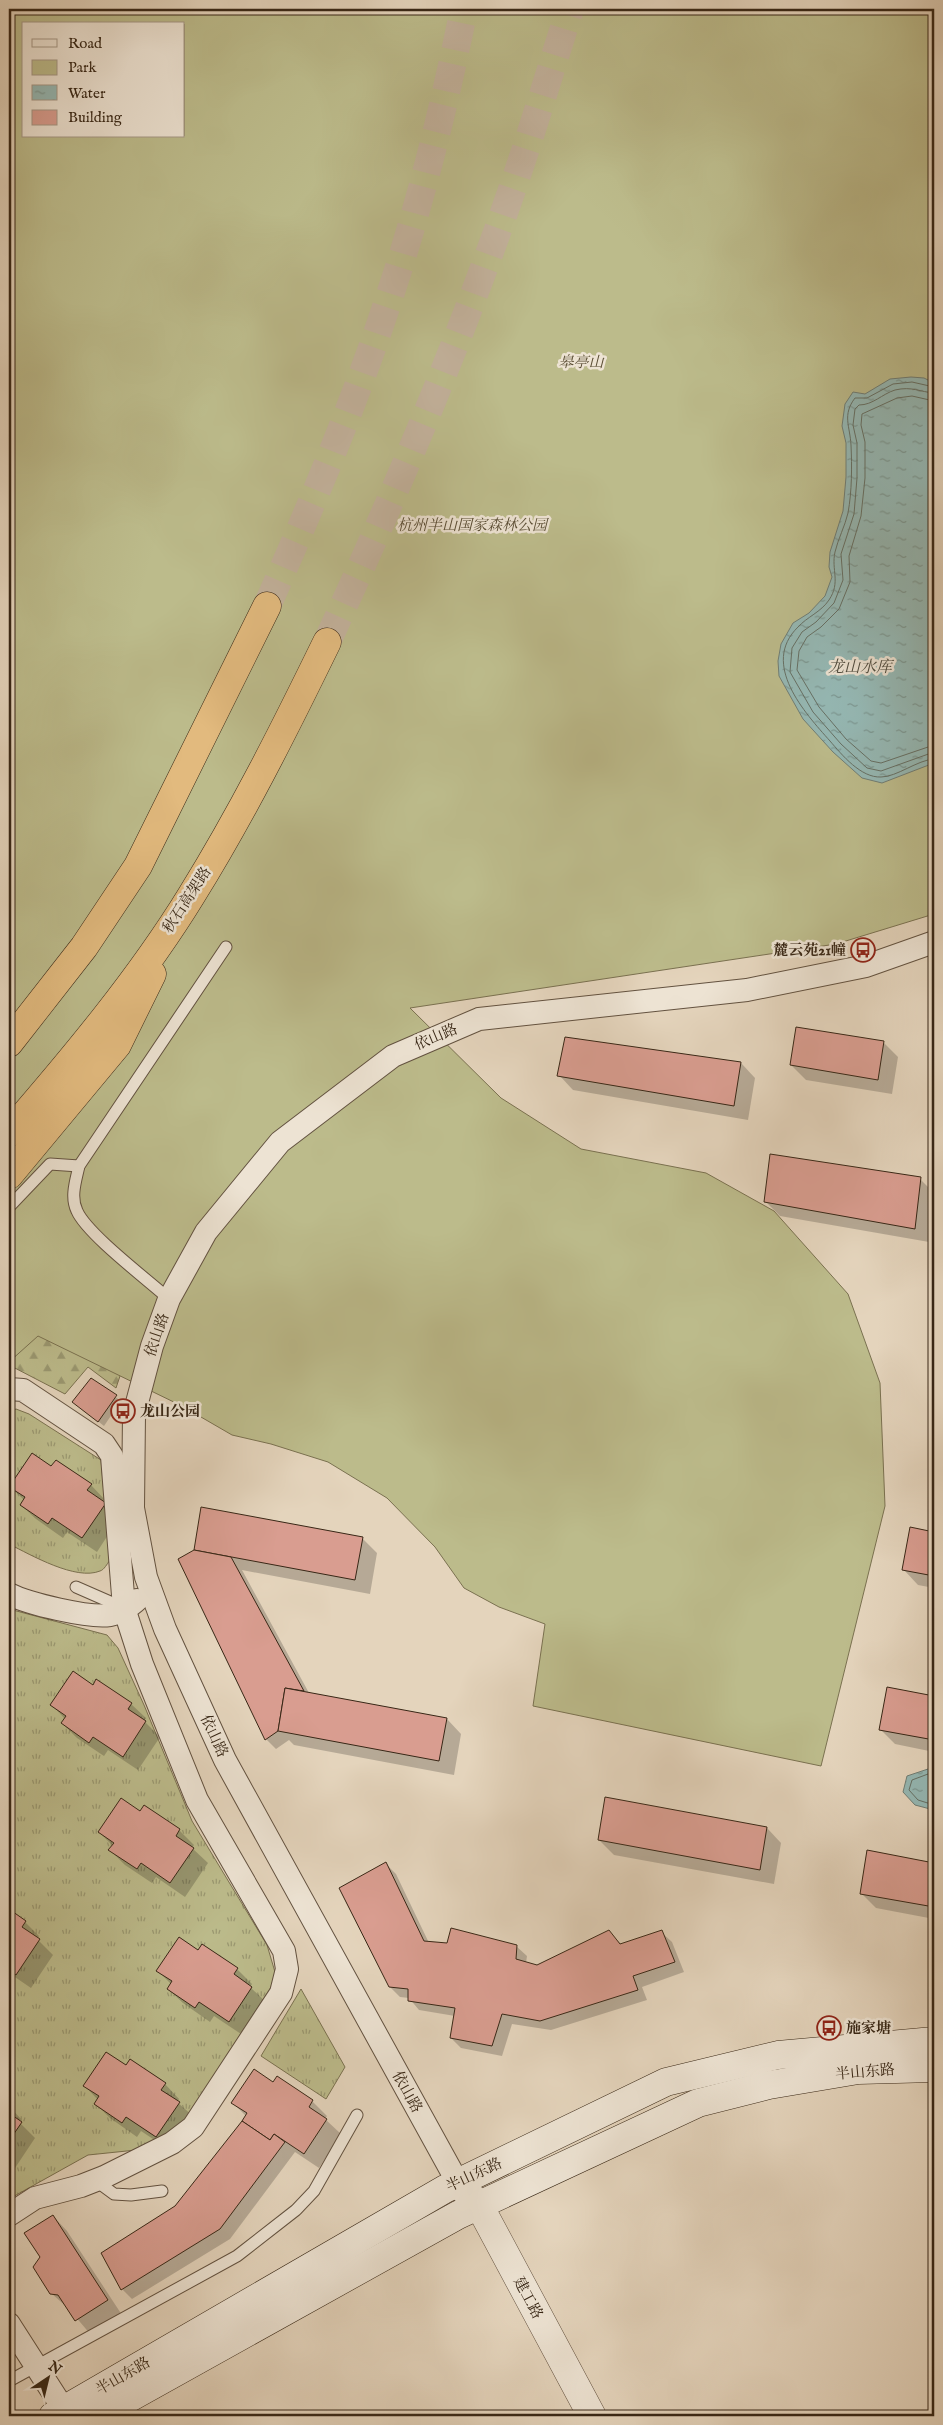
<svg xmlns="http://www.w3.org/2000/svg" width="943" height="2425" font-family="'IM FELL English','Noto Serif SC',serif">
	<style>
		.grass { fill: url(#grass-tufts); stroke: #7a7150 }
		.forest { fill: url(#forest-firs); stroke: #7a7150 }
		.park { fill: #bcbb8b; stroke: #7a7150; fill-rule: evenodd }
		.water { fill: url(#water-ripples); stroke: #707e75 }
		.shadow { fill: #0003 }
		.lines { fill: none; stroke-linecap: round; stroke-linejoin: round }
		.shore { stroke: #667065; stroke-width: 1 }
		.building { fill: #d99d90; stroke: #382716 }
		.trunk-tunnel { stroke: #c2b19b; stroke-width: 28; stroke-dasharray: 28 14; stroke-linecap: butt }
		.service-casing { stroke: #635240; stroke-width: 13 }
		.minor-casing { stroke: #635240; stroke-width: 24 }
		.tertiary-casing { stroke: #635240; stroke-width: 29 }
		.secondary-casing { stroke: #382716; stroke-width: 29 }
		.trunk-casing { stroke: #382716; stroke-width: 29 }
		.service { stroke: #ede3d3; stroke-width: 11 }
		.minor { stroke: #ede3d3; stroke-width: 22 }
		.tertiary { stroke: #ede3d3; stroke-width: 28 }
		.secondary { stroke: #ede3d3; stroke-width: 28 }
		.trunk { stroke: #e2ba7e; stroke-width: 28 }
		.labels { text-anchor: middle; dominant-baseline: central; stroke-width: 5; stroke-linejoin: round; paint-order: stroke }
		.park-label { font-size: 15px; font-style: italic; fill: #594c33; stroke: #ede3d3 }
		.street-label { font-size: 15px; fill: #382716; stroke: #ede3d3 }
		.poi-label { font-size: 15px; font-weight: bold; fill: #382716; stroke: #ede3d3; text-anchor: start }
		.water-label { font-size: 16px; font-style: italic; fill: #4f4b3e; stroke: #ede3d3 }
	</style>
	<defs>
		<pattern id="grass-tufts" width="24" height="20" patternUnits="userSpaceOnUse" patternTransform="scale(1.25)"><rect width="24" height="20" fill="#bcbb8b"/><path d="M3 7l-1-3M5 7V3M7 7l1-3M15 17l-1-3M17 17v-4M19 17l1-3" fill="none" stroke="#9a9871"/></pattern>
		<pattern id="forest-firs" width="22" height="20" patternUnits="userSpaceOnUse" patternTransform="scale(1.25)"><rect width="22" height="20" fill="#bcbb8b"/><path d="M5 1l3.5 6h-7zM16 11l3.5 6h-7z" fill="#9a9871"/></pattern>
		<pattern id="water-ripples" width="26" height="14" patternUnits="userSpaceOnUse" patternTransform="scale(1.25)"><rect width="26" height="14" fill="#95b8b4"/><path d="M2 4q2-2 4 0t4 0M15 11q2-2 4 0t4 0" fill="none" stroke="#7b9691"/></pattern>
	</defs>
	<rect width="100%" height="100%" fill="#e4d4bc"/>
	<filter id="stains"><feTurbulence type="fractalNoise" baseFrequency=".004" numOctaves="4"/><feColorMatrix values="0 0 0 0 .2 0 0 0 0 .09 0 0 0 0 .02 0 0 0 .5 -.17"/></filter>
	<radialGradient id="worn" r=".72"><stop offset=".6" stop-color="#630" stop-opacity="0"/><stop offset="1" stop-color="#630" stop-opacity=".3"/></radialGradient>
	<!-- grass -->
	<g class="grass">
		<path d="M16 1409 29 1414 101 1460 110 1560C107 1564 104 1570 100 1571 76 1581 31 1555 9 1544V1412Z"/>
		<path d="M9 1609 107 1635 118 1648 144 1705 192 1821 267 1945 275 1972 271 1987 196 2103 183 2128 146 2149 88 2155 9 2199Z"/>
		<path d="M301 1989 345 2067 326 2099 261 2056Z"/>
	</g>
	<!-- forest -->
	<path class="forest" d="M9 1321 124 1364 116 1388 88 1367 65 1394 9 1365Z"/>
	<!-- park -->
	<path class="park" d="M9 9H934V914L836 944 410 1008 501 1098 581 1149 706 1173 774 1211 848 1294 880 1383 885 1506 821 1766 533 1706 545 1624 499 1607 464 1588 435 1547 387 1498 328 1462 271 1444 232 1435 182 1406 38 1336 9 1362ZM24 24H184V136H24Z"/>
	<!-- water -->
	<g class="water">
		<path d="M911 377 924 378 934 383V763L882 783 862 778 833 752 803 719 779 676 778 661 781 644 793 623 809 613 825 596 832 577 829 567 830 552 843 511 846 477V443L842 426 845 404 853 392 865 394 890 379Z"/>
		<path d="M928 1769H934V1810L915 1805 903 1792 907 1776Z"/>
	</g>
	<!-- shadow -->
	<g class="shadow">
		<path d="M883 1042 898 1057 892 1094 806 1080 791 1065Z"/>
		<path d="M741 1063 755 1078 748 1120 573 1090 559 1075Z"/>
		<path d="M920 1179 934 1193 929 1242 780 1216 765 1201Z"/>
		<path d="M91 1380 121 1401 104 1426 74 1402Z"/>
		<path d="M91 1485 105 1500 103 1503 119 1518 97 1552 67 1532 63 1538 36 1519 21 1505 24 1500 11 1487Z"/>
		<path d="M911 1529 934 1533V1588L918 1585 904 1570Z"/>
		<path d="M362 1538 377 1553 370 1594 242 1570 309 1693 447 1719 461 1734 454 1775 294 1745 289 1740 276 1749 266 1739 195 1550Z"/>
		<path d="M93 1686 131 1704 146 1718 144 1721 160 1737 138 1770 108 1750 104 1756 77 1738 62 1723 65 1719 52 1705Z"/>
		<path d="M888 1688 934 1697V1752L895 1744 881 1730Z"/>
		<path d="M145 1807 179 1830 194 1845 192 1848 208 1863 185 1897 156 1877 152 1883 125 1865 110 1850 113 1846 99 1832 140 1813Z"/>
		<path d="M767 1828 781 1843 774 1884 614 1855 599 1840Z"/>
		<path d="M868 1852 934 1864V1919L876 1908 861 1893Z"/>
		<path d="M386 1864 396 1874 429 1943 516 1946 527 1956 526 1963 537 1966 608 1931 622 1945 661 1932 672 1942 684 1972 642 1987 647 2000 551 2030 512 2024 502 2056 461 2048 451 2038 455 2016 419 2010 409 1998 400 1997 390 1987Z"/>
		<path d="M9 1911 25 1922 39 1936 37 1939 53 1955 31 1988 9 1973Z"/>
		<path d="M203 1946 237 1969 252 1984 250 1987 266 2002 244 2036 214 2016 210 2022 183 2003 168 1989 171 1984 158 1971 199 1952Z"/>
		<path d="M278 2078 312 2101 327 2116 325 2119 341 2134 319 2168 295 2152 230 2239 132 2299 122 2289 176 2207 246 2116 233 2103 274 2084Z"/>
		<path d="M165 2084 179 2099 177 2102 194 2117 171 2151 141 2131 137 2137 110 2118 96 2104 98 2100 85 2086Z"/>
		<path d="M9 2106 21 2119 19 2122 35 2138 13 2171 9 2168Z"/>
		<path d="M53 2216 67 2231 122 2315 91 2335 69 2309 51 2293 41 2257Z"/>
	</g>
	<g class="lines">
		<!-- shore -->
		<g class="shore">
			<path d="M934 387 912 382 893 384 867 398H855C842 415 850 426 851 445 852 466 852 491 848 513 845 526 838 539 835 552 831 570 841 582 829 600 821 612 807 617 798 627 760 664 805 713 830 741 842 755 861 778 881 777 897 777 917 760 934 759"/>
			<path d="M934 393C920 392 912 386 895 390 882 394 873 405 859 405L855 409 853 425 857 443V478L854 514 841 554 843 580 834 603 816 622 802 632 792 648 790 672 813 712 841 744 867 768 881 771 934 752"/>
			<path d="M934 401 912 396 897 398 862 414 861 425 865 442V478L861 516 849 556 850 582 839 609 821 627 807 637 799 651 797 670 819 707 846 739 871 761 881 763 934 745"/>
			<path d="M934 1774H928L912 1780 909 1790 918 1800 934 1805"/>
		</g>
	</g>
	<!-- building -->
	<g class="building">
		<path d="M796 1027 884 1041 878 1080 790 1065Z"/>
		<path d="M565 1037 741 1062 734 1106 557 1076Z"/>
		<path d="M770 1154 921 1177 915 1229 764 1202Z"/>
		<path d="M91 1378 117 1395 98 1422 72 1402Z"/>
		<path d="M32 1453 51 1466 56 1460 92 1484 87 1490 106 1503 82 1538 52 1518 48 1524 20 1505 25 1497 9 1487Z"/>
		<path d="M201 1507 363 1537 355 1580 194 1550Z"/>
		<path d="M910 1527 934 1532V1576L902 1570Z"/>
		<path d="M194 1550 231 1557 304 1691 285 1688 278 1731 265 1740 178 1559Z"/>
		<path d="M73 1671 93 1685 96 1679 132 1703 128 1709 146 1721 123 1757 93 1737 89 1743 61 1723 66 1716 50 1705Z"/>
		<path d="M887 1687 934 1696V1740L879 1730Z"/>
		<path d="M285 1688 447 1718 439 1761 278 1731Z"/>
		<path d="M605 1797 767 1827 760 1870 598 1840Z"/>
		<path d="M121 1798 140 1811 144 1805 180 1829 176 1836 194 1848 170 1883 141 1863 137 1869 108 1850 114 1843 98 1832Z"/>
		<path d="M867 1850 934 1863V1907L860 1894Z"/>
		<path d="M386 1862 424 1941 447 1943 451 1928 517 1945 516 1959 537 1965 609 1930 620 1944 662 1930 675 1962 633 1976 638 1990 540 2021 502 2014 492 2046 450 2038 455 2008 408 2001V1989L389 1987 339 1888Z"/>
		<path d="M9 1909 26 1921 22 1927 40 1939 16 1975 9 1970Z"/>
		<path d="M179 1937 198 1950 202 1944 238 1968 234 1974 252 1987 229 2022 199 2002 195 2008 167 1989 172 1981 156 1971Z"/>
		<path d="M106 2052 126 2065 130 2059 166 2083 161 2090 180 2102 156 2137 126 2117 122 2123 94 2104 99 2096 83 2086Z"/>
		<path d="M254 2069 273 2082 277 2076 313 2100 309 2107 327 2119 304 2154 274 2134 270 2140 242 2121 247 2113 231 2103Z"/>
		<path d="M9 2113 22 2122 9 2141Z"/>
		<path d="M242 2121 270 2140 274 2134 285 2142 220 2229 121 2290 101 2253 175 2206Z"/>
		<path d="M53 2215 108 2300 75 2321 58 2295 50 2294 33 2267 40 2257 24 2233Z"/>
	</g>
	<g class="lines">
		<!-- trunk-tunnel -->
		<g class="trunk-tunnel">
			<path d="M267 606C311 506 354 405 388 301 420 206 444 107 464 9"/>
			<path d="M327 642C397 490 462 336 516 178 535 122 552 65 570 9"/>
		</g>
		<!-- service casing -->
		<g class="service-casing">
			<g id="service">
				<path d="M9 1207 50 1164 79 1166"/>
				<path d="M169 1299C148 1280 87 1234 77 1211 70 1197 76 1180 79 1166L226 947"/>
				<path d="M76 1587 124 1608"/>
				<path d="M95 2180 114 2194 131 2195 162 2191"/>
				<path d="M9 2381 237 2256 296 2210 314 2191 357 2115"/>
			</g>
		</g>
		<!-- minor casing -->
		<g class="minor-casing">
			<g id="minor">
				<path d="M9 1389 23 1390 104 1444 112 1456 124 1608 142 1664 197 1800 284 1951 287 1969 281 1993 193 2127 172 2143 104 2177 81 2186 35 2198 9 2215"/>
				<path d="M9 1594C29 1604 88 1618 110 1615 118 1614 132 1605 137 1600"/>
				<path d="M458 2183 225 1760 165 1629 146 1577 133 1508 134 1414 152 1346 169 1299 206 1232 280 1142 393 1056 479 1019 747 990 866 966 934 942"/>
				<path d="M9 2324 68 2416"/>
			</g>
		</g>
		<!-- tertiary casing -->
		<g class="tertiary-casing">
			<path id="tertiary" d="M458 2183 479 2205 592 2416"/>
		</g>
		<!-- secondary casing -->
		<g class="secondary-casing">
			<g id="secondary">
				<path d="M53 2416 445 2189 666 2082 778 2055 934 2041"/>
				<path d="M97 2416 458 2215 698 2103 769 2085 858 2070 934 2068"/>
			</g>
		</g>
		<!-- trunk casing -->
		<g class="trunk-casing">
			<g id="trunk">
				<path d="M9 1043 84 947 138 866 267 606"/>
				<path d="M9 1133C73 1059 140 979 191 896 242 814 285 728 327 642"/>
				<path d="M9 1175 117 1045 152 974"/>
			</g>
		</g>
		<!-- service -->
		<use href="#service" class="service"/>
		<!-- minor -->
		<use href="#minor" class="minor"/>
		<!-- tertiary -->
		<use href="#tertiary" class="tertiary"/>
		<!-- secondary -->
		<use href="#secondary" class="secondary"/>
		<!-- trunk -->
		<use href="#trunk" class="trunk"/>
	</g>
	<!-- icons -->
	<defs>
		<g id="bus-ring" transform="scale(1.25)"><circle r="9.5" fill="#ede3d3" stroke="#8f2418" stroke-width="1.5"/><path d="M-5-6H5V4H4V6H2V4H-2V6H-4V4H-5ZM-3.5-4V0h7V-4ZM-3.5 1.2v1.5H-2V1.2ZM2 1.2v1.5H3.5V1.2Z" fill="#8f2418"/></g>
	</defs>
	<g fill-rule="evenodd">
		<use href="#bus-ring" x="863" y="950"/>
		<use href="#bus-ring" x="123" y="1411"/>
		<use href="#bus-ring" x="829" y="2028"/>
	</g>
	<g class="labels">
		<!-- park labels -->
		<g class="park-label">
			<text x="581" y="362">皋亭山</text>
			<text x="472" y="525">杭州半山国家森林公园</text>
		</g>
		<!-- street labels -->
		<g class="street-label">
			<text transform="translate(187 900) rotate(-57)">秋石高架路</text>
			<text transform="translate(436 1037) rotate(-23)">依山路</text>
			<text transform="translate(157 1335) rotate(-71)">依山路</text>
			<text transform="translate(214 1736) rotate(65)">依山路</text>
			<text transform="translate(865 2072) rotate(-5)">半山东路</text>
			<text transform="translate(407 2092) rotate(61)">依山路</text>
			<text transform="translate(474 2175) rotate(-25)">半山东路</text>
			<text transform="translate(528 2298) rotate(62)">建工路</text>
			<text transform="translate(123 2376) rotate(-30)">半山东路</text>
		</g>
		<!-- poi labels -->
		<g class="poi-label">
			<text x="846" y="950" text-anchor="end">麓云苑21幢</text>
			<text x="140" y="1411">龙山公园</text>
			<text x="846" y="2028">施家塘</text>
		</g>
		<!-- water labels -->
		<g class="water-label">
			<text x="860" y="668">龙山水库</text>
		</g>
	</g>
	<!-- margin -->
	<rect width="943" height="2425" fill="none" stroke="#e4d4bc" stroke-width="30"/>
	<rect x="10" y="10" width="923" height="2405" fill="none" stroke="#382716" stroke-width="2.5"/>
	<rect x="15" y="15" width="913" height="2395" fill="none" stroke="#382716"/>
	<!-- legend -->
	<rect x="22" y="22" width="162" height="115" fill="#ede3d3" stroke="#a59887"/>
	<rect x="32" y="39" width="25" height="8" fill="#ede3d3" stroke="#a59887"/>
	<text x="68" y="48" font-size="15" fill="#382716">Road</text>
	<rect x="32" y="60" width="25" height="15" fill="#bcbb8b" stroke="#a59887"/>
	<text x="68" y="72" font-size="15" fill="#382716">Park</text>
	<rect x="32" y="85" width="25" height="15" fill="url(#water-ripples)" stroke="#a59887"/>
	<text x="68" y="98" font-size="15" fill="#382716">Water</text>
	<rect x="32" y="110" width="25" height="15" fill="#d99d90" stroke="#a59887"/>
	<text x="68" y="122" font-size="15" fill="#382716">Building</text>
	<!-- north arrow -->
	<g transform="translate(48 2378) rotate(35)" stroke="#ede3d3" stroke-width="4" paint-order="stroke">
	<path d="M0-4L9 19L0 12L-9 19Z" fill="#382716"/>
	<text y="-8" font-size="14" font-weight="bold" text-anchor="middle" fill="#382716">N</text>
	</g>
	<rect width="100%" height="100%" filter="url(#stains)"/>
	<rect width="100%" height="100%" fill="url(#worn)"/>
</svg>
